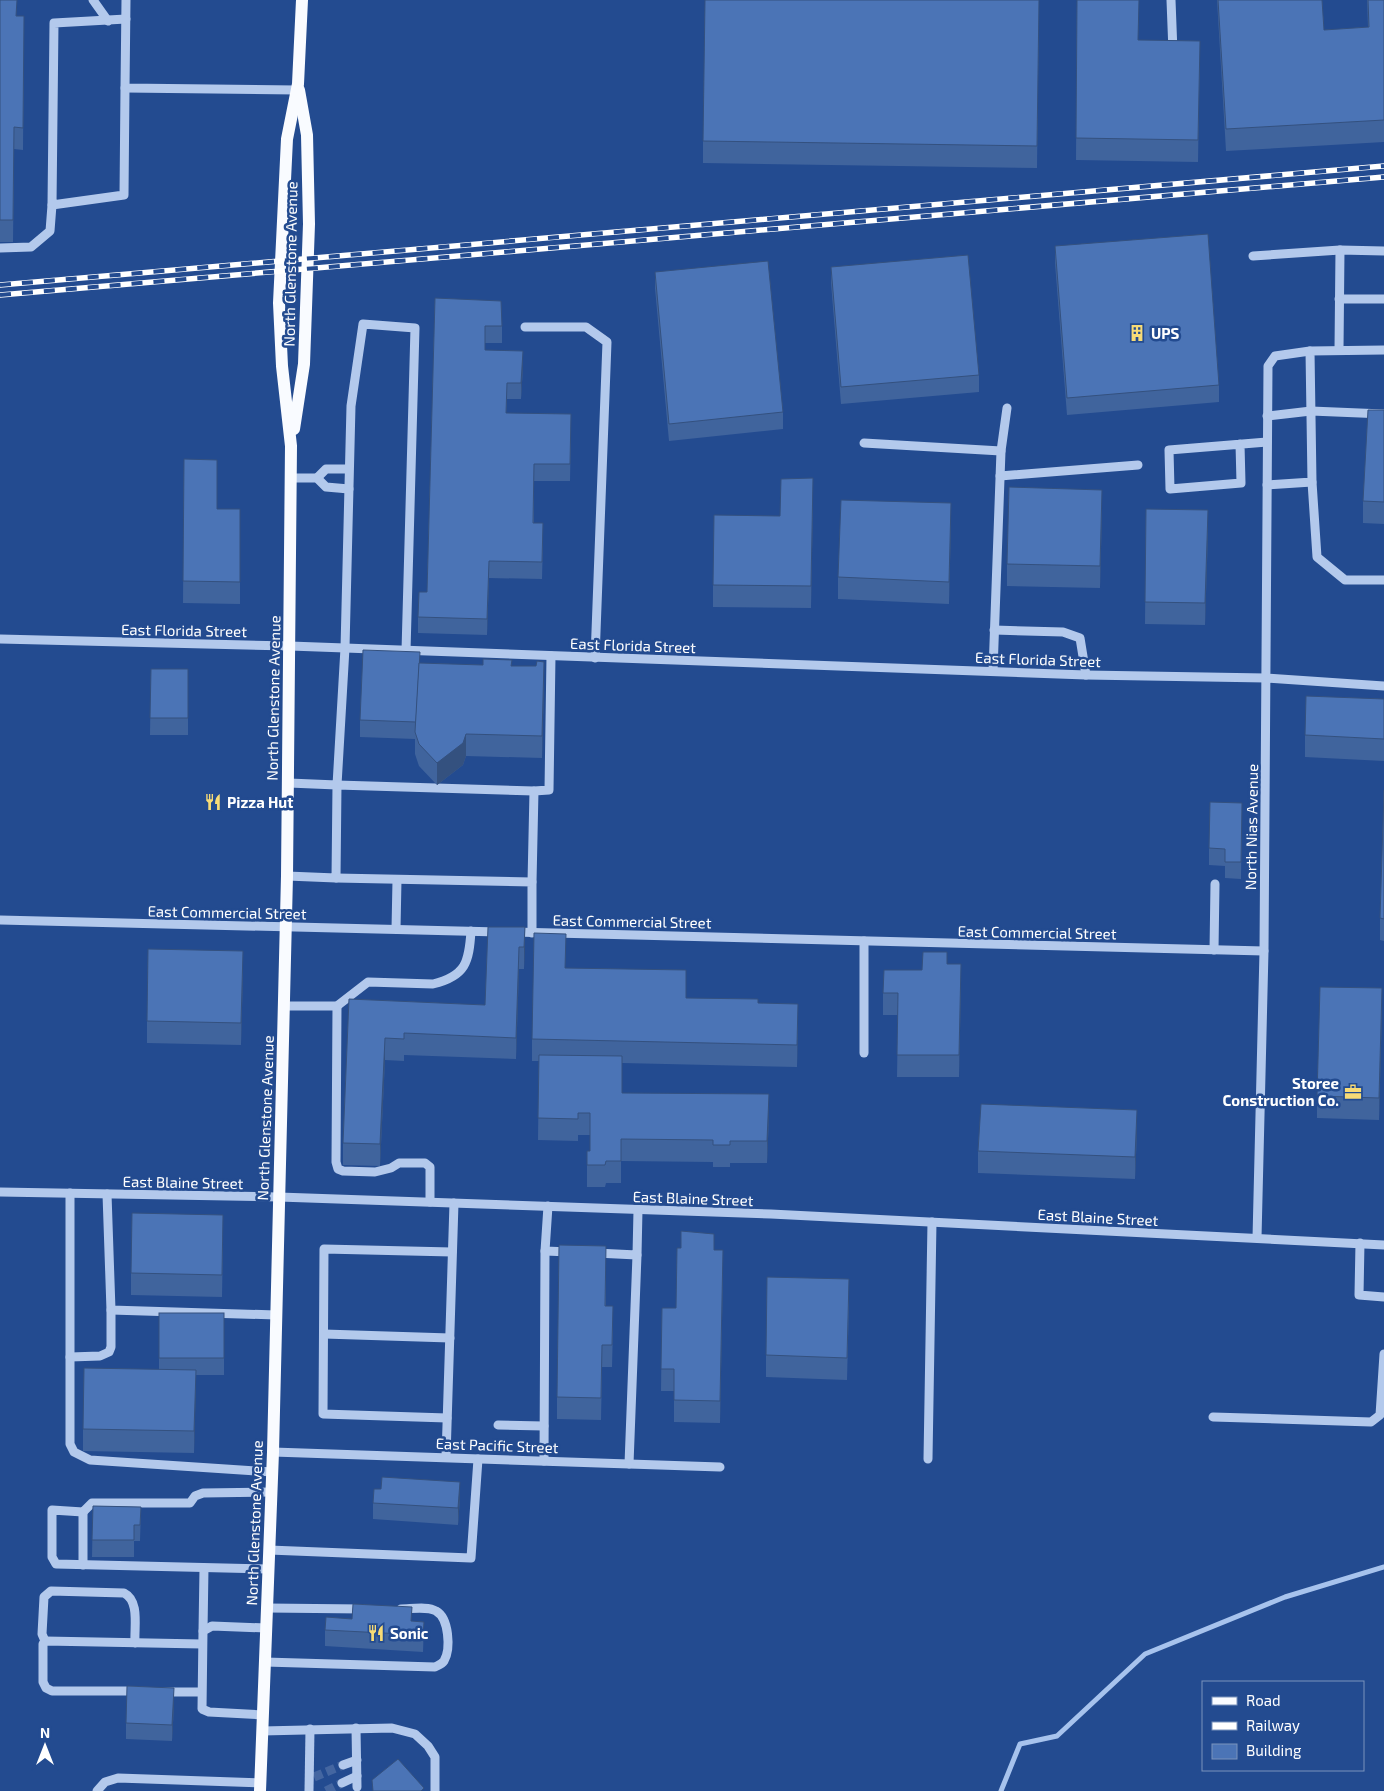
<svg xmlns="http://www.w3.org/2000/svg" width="1384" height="1791" font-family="'Exo 2',sans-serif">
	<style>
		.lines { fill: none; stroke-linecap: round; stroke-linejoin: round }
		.stream { stroke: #a7c3ed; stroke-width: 5 }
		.minor-tunnel { stroke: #4466a1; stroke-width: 9; stroke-dasharray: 9 4.5; stroke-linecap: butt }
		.minor { stroke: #b3c9ec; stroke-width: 9 }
		.major { stroke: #f9fbff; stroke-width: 12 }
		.rail-casing { stroke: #fff; stroke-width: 5.5 }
		.rail { stroke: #234b90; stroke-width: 4; stroke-dasharray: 11; stroke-linecap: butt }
		.wall { fill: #40649d }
		.shaded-wall { fill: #34517f }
		.building { fill: #4b74b6; stroke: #34517f }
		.labels { text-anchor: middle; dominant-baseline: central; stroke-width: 5; stroke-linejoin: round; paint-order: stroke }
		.street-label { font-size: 15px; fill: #fff; stroke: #234b90 }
		.poi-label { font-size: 15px; font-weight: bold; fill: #fff; stroke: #234b90; text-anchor: start }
	</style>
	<rect width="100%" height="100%" fill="#234b90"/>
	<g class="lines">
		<!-- stream -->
		<path class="stream" d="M1001 1791 1020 1744 1057 1736 1145 1654 1285 1597 1384 1567"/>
		<!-- minor-tunnel -->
		<g class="minor-tunnel">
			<path d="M314 1777 343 1765"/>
			<path d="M326 1791 342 1783"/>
		</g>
		<!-- minor -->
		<g class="minor">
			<path d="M93 0 108 21"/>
			<path d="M126 0 125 88 297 90"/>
			<path d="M1171 0 1173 52"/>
			<path d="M125 88 124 195 52 205 54 23 126 19"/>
			<path d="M0 248 31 247 50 231 52 205"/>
			<path d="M1253 256 1340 250 1384 251"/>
			<path d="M1339 299H1384"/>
			<path d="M525 327H586L607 342 595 658"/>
			<path d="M1339 350 1340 250"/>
			<path d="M1267 416 1311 411 1384 414"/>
			<path d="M864 443 1001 451"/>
			<path d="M1240 444 1241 483 1170 489 1169 450 1267 442"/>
			<path d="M1000 476 1138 465"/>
			<path d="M291 478H317L326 487 349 489"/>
			<path d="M317 478 326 469H348"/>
			<path d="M1312 482 1317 557 1345 580H1384"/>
			<path d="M1267 485 1312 482 1310 351 1384 350"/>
			<path d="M994 630 1063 632 1080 638 1086 675"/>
			<path d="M0 639 290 646 1086 675 1266 678 1384 686"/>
			<path d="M993 671 1001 451 1007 408"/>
			<path d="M289 783 337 785 345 648 351 406 363 324 415 328 406 651"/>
			<path d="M287 876 336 878 337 785 534 791"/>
			<path d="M336 878 532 882V933"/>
			<path d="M532 882 534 791 549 790 551 656"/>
			<path d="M0 920 499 932"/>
			<path d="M396 929 397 880"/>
			<path d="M514 932 1264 951"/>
			<path d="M1214 950 1215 884"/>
			<path d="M285 1006H337L368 982 433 984C466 976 469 962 471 931"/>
			<path d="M337 1006 336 1162 338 1169 343 1171 375 1172 391 1168 399 1163H425L430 1167V1202"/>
			<path d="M864 1053V941"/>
			<path d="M0 1192 279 1197 771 1214 1384 1245"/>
			<path d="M70 1193V1444L74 1452 90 1460 272 1472"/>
			<path d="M107 1194 111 1310 276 1315"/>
			<path d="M548 1206 545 1251 570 1252"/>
			<path d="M1257 1238 1264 951 1268 366 1275 356 1310 351"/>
			<path d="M1360 1243 1359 1295 1384 1297"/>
			<path d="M596 1253 637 1255 638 1210"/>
			<path d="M324 1334 450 1338"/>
			<path d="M70 1357 100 1356 109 1352 111 1347V1310"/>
			<path d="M1213 1417 1371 1422 1380 1415 1384 1354"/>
			<path d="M447 1418 323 1414 324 1249 452 1252"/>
			<path d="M498 1425 544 1426"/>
			<path d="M273 1452 720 1467"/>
			<path d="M446 1457 454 1203"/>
			<path d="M928 1459 932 1222"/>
			<path d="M544 1461 545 1251"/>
			<path d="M629 1464 637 1255"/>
			<path d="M83 1512V1565"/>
			<path d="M269 1550 471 1558 478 1459"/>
			<path d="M269 1569 56 1564 52 1557V1510L83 1512 92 1503H190L195 1496 203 1493 271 1492"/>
			<path d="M267 1608 363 1609"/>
			<path d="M203 1631 204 1568"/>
			<path d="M45 1641 42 1634 44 1597 51 1591 124 1593C140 1601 134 1627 135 1643"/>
			<path d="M265 1662 435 1667C439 1665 442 1664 444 1661 451 1649 449 1618 436 1611 428 1606 411 1609 401 1609"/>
			<path d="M137 1691H52L46 1688 43 1682V1644L45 1641 202 1644"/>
			<path d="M163 1692H201"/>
			<path d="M263 1715 209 1712 202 1709 203 1631 212 1626 266 1628"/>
			<path d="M356 1728 357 1787"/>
			<path d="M262 1731 392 1728 415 1734 428 1746 435 1757V1791"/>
			<path d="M343 1765 357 1760"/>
			<path d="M342 1783 357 1776"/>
			<path d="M97 1791 105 1782 118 1778 260 1783"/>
			<path d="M309 1791 310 1729"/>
		</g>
		<!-- major -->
		<g class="major">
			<path d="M294 429 304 364 309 224 307 135 299 90"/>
			<path d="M260 1791 273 1452 287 876 291 446 282 366 279 303 287 139 298 84 302 0"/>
		</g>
		<!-- rail casing -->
		<g class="rail-casing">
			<g id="rail">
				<path d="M0 285 1384 166"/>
				<path d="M0 295 1384 177"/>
			</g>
		</g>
		<!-- rail -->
		<use href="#rail" class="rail"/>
	</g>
	<!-- wall -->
	<g class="wall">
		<path d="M0 0 17 16H24L23 150 14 149 13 242H0Z"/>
		<path d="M1039 0 1037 168 703 163V141Z"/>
		<path d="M1077 0 1139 40 1200 41 1198 162 1076 160Z"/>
		<path d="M1217 0H1322L1324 30 1368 27 1367 0H1384V142L1226 151Z"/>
		<path d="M1055 246 1219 385V402L1067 415 1055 263Z"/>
		<path d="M831 267 979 375V392L841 404 831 283Z"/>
		<path d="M655 272 783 412V429L669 441 655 288Z"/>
		<path d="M435 298 502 326V343H485V350L523 367 521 399H507L506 413 571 430 570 481H534V523L543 540 542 579 489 578 487 635 418 633V617L427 592Z"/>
		<path d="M1384 410V524L1363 523V501Z"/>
		<path d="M184 459 217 509H240V604L183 603Z"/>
		<path d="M813 500 811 608 713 607V585L780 516Z"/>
		<path d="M1146 509 1208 532 1205 625 1145 624Z"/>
		<path d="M1102 512 1100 588 1007 586V564Z"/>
		<path d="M951 525 949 604 838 599V577Z"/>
		<path d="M420 663 512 666 544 684 542 758 466 756 463 765 437 785 419 766 415 754V739L360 737V720Z"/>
		<path d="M151 669H188V735H150Z"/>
		<path d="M1384 699V761L1305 757V735Z"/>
		<path d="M1384 790V941L1380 940V918Z"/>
		<path d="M1242 803 1241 879 1225 878V866L1209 865V848Z"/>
		<path d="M525 927 524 969H519L516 1059 404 1055V1061L385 1060 380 1166 343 1165V1143L349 999 485 1005Z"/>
		<path d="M947 964 961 986 959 1077H897L898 1015H883V993L922 970Z"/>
		<path d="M565 968 686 998 758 1003 798 1026 797 1067 622 1063V1093L769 1116 767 1163H730V1167H713V1162L621 1161V1183H606L605 1187H587V1151H590V1135H578V1141L538 1140 539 1061H532V1039Z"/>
		<path d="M243 973 241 1045 147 1043V1021Z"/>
		<path d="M1382 1010 1379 1120 1317 1118V1096Z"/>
		<path d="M1137 1132 1135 1179 978 1173V1151Z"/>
		<path d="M223 1237 222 1297 131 1295V1273Z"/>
		<path d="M714 1250 723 1272 720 1423 674 1422V1391H661L662 1308H676Z"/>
		<path d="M606 1268V1306L613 1328 612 1367H602L601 1420 557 1419V1397Z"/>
		<path d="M849 1301 847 1380 766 1377V1355Z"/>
		<path d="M159 1313H224V1375H196L194 1453 83 1451V1429L159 1370Z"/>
		<path d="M460 1498 458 1525 373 1519V1503Z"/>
		<path d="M93 1506 141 1507 140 1541H134V1557H92Z"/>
		<path d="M412 1621 424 1622 423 1652 325 1646V1630Z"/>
		<path d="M174 1705 172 1741 126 1739V1723Z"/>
	</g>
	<!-- shaded-wall -->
	<g class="shaded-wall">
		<path d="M523 351V367L521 399V383Z"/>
		<path d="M813 478V500L811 608V586Z"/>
		<path d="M1102 490V512L1100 588V566Z"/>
		<path d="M951 503V525L949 604V582Z"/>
		<path d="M1208 510V532L1205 625V603Z"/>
		<path d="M489 561V578L487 635V619Z"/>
		<path d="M544 662V684L542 758V736Z"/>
		<path d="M466 734V756L463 765 437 785V763Z"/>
		<path d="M525 927V949L524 969V947Z"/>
		<path d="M519 947V969L516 1059V1038Z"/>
		<path d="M243 951V973L241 1045V1023Z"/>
		<path d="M961 964V986L959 1077V1055Z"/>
		<path d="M1382 988V1010L1379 1120V1098Z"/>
		<path d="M798 1004V1026L797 1067V1045Z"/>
		<path d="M385 1038V1060L380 1166V1144Z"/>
		<path d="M769 1094V1116L767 1163V1141Z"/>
		<path d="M1137 1110V1132L1135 1179V1157Z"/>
		<path d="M723 1250V1272L720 1423V1401Z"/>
		<path d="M196 1370V1392L194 1453V1431Z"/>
		<path d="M460 1482V1498L458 1525V1508Z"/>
		<path d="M174 1688V1705L172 1741V1725Z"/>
	</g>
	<!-- building -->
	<g class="building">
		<path d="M0 0H17L16 16H24L23 128 14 127 13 220H0Z"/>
		<path d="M705 0H1039L1037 146 703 141Z"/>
		<path d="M1077 0H1139L1138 40 1200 41 1198 140 1076 138Z"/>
		<path d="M1218 0H1322L1324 30 1369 27 1368 0H1384V120L1226 129Z"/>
		<path d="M1208 234 1219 385 1067 398 1055 246Z"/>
		<path d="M968 255 979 375 841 387 831 267Z"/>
		<path d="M768 261 783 412 669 424 655 272Z"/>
		<path d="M435 298 501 301 502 326H485V350L523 351 521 383H507L506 413 571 414 570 464H534L533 523H543L542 562 489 561 487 619 418 617 419 592H427Z"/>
		<path d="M1368 410H1384V502L1363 501Z"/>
		<path d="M184 459 217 460V509H240V582L183 581Z"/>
		<path d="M813 478 811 586 713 585 714 515 780 516 781 479Z"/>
		<path d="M1009 487 1102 490 1100 566 1007 564Z"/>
		<path d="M841 500 951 503 949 582 838 577Z"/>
		<path d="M1146 509 1208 510 1205 603 1145 602Z"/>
		<path d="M363 650 420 652 416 722 360 720Z"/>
		<path d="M483 659 512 660 511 666H536L537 661 544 662 542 736 466 734 463 743 437 763 419 744 415 732 419 663 483 665Z"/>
		<path d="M151 669H188V718H150Z"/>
		<path d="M1306 696 1384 699V739L1305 735Z"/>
		<path d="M1384 790V919L1380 918Z"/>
		<path d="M1210 802 1242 803 1241 862H1225V849L1209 848Z"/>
		<path d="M488 927H525L524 947H519L516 1038 404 1033V1039L385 1038 380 1144 343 1143 349 999 485 1005Z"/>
		<path d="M534 933 566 934 565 968 686 970V998L758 999V1003L798 1004 797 1045 532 1039Z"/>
		<path d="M148 949 243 951 241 1023 147 1021Z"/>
		<path d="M923 952H947V964H961L959 1055H897L898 993H883L884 970H922Z"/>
		<path d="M1320 987 1382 988 1379 1098 1317 1096Z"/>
		<path d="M539 1055 622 1056V1093L769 1094 767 1141H730V1145H713V1140L621 1139V1161H606L605 1165H587V1151H590V1113H578V1119L538 1118Z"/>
		<path d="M981 1104 1137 1110 1135 1157 978 1151Z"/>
		<path d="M132 1213 223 1215 222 1275 131 1273Z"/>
		<path d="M681 1231 714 1234V1250H723L720 1401 674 1400V1369H661L662 1308H676L677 1248H681Z"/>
		<path d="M559 1245 606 1246 605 1306H613L612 1345H602L601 1398 557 1397Z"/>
		<path d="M767 1277 849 1279 847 1358 766 1355Z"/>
		<rect x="159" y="1313" width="65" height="45"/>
		<path d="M84 1368 196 1370 194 1431 83 1429Z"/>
		<path d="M382 1477 460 1482 458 1508 373 1503 374 1489H381Z"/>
		<path d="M93 1506 141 1507 140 1525H134V1540H92Z"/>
		<path d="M353 1604 412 1607 411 1621 424 1622 423 1635 325 1630 326 1617 352 1619Z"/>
		<path d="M127 1686 174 1688 172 1725 126 1723Z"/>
		<path d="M398 1759 424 1788 421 1791H373L372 1780Z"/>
	</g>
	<!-- icons -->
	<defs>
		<g id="building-bare" transform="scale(1.35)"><path d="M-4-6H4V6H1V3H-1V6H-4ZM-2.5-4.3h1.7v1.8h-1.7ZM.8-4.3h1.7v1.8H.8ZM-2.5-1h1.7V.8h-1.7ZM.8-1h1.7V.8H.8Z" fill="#f7db76" stroke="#234b90" stroke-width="2.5" paint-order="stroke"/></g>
		<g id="restaurant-bare" transform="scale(1.35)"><path d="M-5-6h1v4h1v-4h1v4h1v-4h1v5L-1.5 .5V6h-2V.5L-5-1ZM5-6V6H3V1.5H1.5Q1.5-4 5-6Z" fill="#f7db76" stroke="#234b90" stroke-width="2.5" paint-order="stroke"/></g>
		<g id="office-bare" transform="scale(1.35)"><path d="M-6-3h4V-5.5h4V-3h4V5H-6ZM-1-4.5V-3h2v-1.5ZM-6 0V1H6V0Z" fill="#f7db76" stroke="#234b90" stroke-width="2.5" paint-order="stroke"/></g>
	</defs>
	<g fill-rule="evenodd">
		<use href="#building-bare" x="1137" y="333"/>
		<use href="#restaurant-bare" x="213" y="802"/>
		<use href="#office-bare" x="1353" y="1092"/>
		<use href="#restaurant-bare" x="376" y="1633"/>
	</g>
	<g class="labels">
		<!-- street labels -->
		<g class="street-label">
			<text transform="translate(290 264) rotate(-89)">North Glenstone Avenue</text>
			<text transform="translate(184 630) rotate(1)">East Florida Street</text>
			<text transform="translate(633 645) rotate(2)">East Florida Street</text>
			<text transform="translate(1038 659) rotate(2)">East Florida Street</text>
			<text transform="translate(273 698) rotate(-89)">North Glenstone Avenue</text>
			<text transform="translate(1251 827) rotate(-89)">North Nias Avenue</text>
			<text transform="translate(227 912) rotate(1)">East Commercial Street</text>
			<text transform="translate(632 921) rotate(1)">East Commercial Street</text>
			<text transform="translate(1037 932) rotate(1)">East Commercial Street</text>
			<text transform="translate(265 1118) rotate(-88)">North Glenstone Avenue</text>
			<text transform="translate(183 1182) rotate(1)">East Blaine Street</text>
			<text transform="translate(693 1198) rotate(2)">East Blaine Street</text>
			<text transform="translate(1098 1217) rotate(3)">East Blaine Street</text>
			<text transform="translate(497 1445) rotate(2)">East Pacific Street</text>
			<text transform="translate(254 1523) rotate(-88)">North Glenstone Avenue</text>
		</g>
		<!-- poi labels -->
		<g class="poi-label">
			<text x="1151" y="333">UPS</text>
			<text x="227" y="802">Pizza Hut</text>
			<text x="1339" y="1083" text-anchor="end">Storee<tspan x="1339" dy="17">Construction Co.</tspan></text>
			<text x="390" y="1633">Sonic</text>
		</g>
	</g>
	<!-- legend -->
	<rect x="1202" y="1681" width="162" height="90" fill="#234b90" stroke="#7b93bc"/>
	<rect x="1212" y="1697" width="25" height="8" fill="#f9fbff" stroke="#7b93bc"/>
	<text x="1246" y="1706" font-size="15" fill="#ffffff">Road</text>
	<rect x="1212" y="1722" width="25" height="8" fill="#ffffff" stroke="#7b93bc"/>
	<text x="1246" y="1731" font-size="15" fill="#ffffff">Railway</text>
	<rect x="1212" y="1744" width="25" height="15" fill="#4b74b6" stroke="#7b93bc"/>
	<text x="1246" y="1756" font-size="15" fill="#ffffff">Building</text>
	<!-- north arrow -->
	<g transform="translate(45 1746)" stroke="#234b90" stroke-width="4" paint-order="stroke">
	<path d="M0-4L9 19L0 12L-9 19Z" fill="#ffffff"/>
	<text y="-8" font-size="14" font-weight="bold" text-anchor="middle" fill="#ffffff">N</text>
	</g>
</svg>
